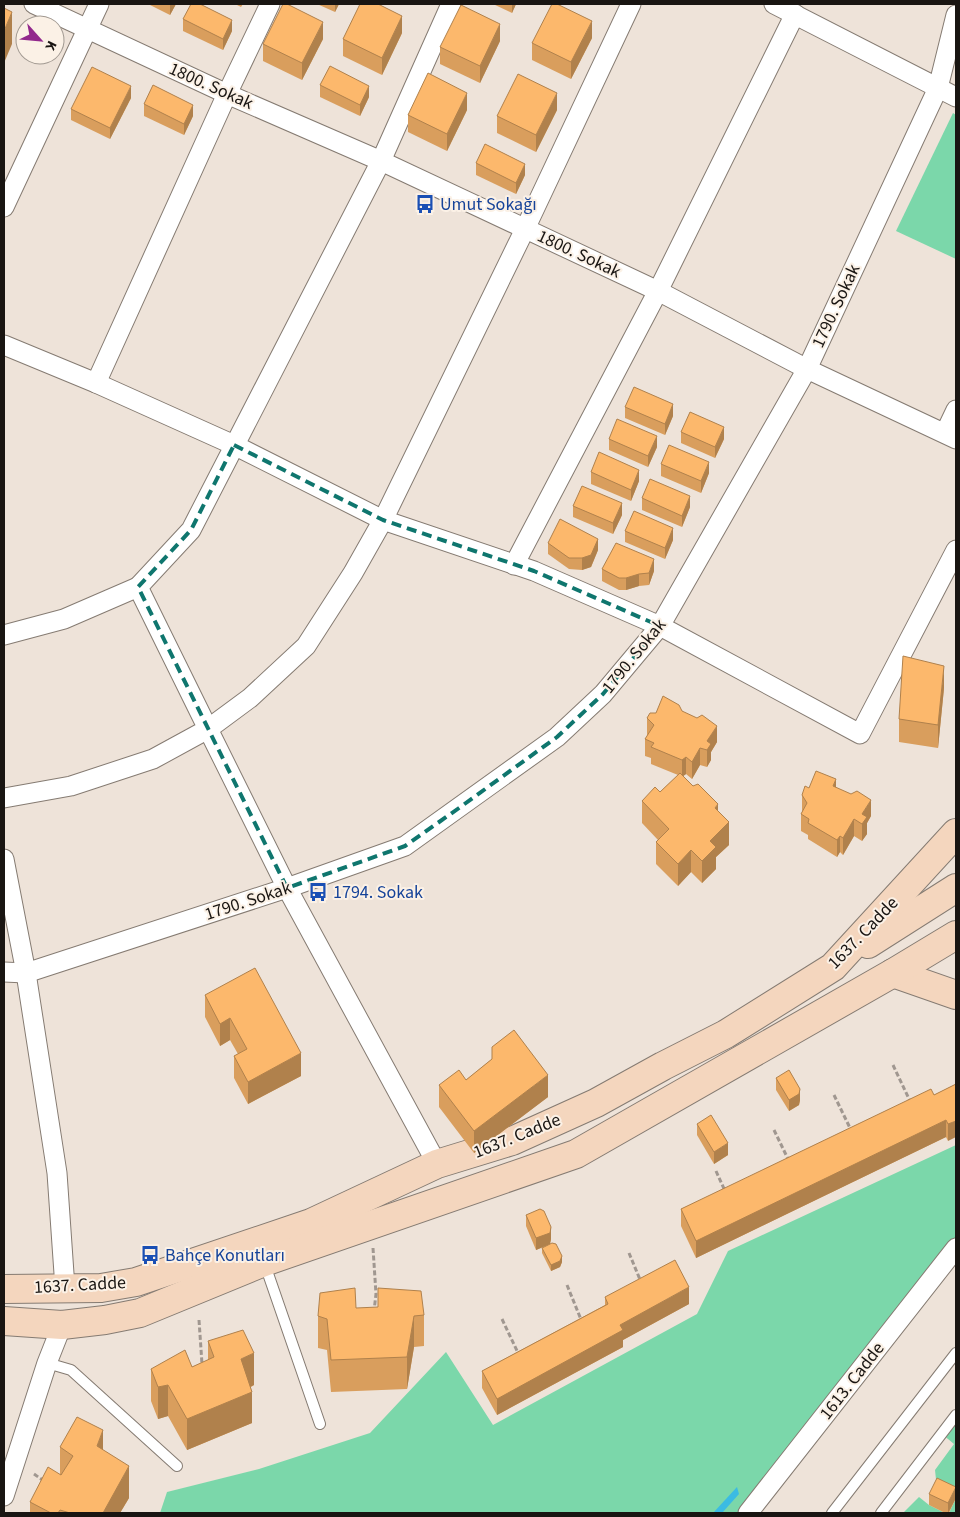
<svg xmlns="http://www.w3.org/2000/svg" width="960" height="1517" font-family="'Source Sans 3',sans-serif">
	<style>
		.green { fill: #7bd7aa }
		.water { fill: #3bbbe3 }
		.lines { fill: none; stroke-linecap: round; stroke-linejoin: round }
		.lane-casing { stroke: #857b72; stroke-width: 12 }
		.street-casing { stroke: #857b72; stroke-width: 21 }
		.secondary-casing { stroke: #857b72; stroke-width: 30 }
		.path { stroke: #a09790; stroke-width: 3; stroke-dasharray: 5 2.5; stroke-linecap: butt }
		.lane { stroke: #fff; stroke-width: 10 }
		.street { stroke: #fff; stroke-width: 19 }
		.secondary { stroke: #f4d6be; stroke-width: 28 }
		.wall { fill: #d99e5d }
		.shaded-wall { fill: #b0814c }
		.building { fill: #fcb86c; stroke: #b0814c }
		.marked { fill: none; stroke: #0f766e; stroke-width: 4; stroke-dasharray: 10 6; stroke-linejoin: round }
		.labels { text-anchor: middle; dominant-baseline: central; stroke-width: 4; stroke-linejoin: round; paint-order: stroke }
		.street-label { font-size: 18px; fill: #191512; stroke: #fbf1e6 }
		.transit-label { font-size: 18px; fill: #164399; stroke: #fbf1e6; text-anchor: start }
	</style>
	<rect width="100%" height="100%" fill="#eee3d9"/>
	<!-- green -->
	<g class="green">
		<path d="M953 113 956 115V259L896 231Z"/>
		<path d="M956 1145V1244L747 1513H160L167 1492 259 1469 370 1433 446 1352 493 1425 697 1314 728 1251Z"/>
		<path d="M956 1415V1513H949L956 1498 937 1489 935 1470 954 1444 942 1434Z"/>
		<path d="M919 1497 929 1505 945 1513H903Z"/>
	</g>
	<!-- water -->
	<path class="water" d="M737 1487 739 1494 722 1513H713Z"/>
	<g class="lines">
		<!-- lane casing -->
		<g class="lane-casing">
			<g id="lane">
				<path d="M264 1262 320 1424"/>
				<path d="M47 1363 71 1370 177 1466"/>
				<path d="M832 1513 956 1353"/>
				<path d="M881 1513 956 1415"/>
			</g>
		</g>
		<!-- street casing -->
		<g class="street-casing">
			<g id="street">
				<path d="M34 4 227 94 381 161 658 291 807 369 956 439"/>
				<path d="M774 4 956 97"/>
				<path d="M4 207 99 4"/>
				<path d="M4 345 96 383 234 445 383 520 534 571 660 626 860 734 956 550"/>
				<path d="M96 383 227 94 270 4"/>
				<path d="M945 433 956 410"/>
				<path d="M514 565 658 291 795 14"/>
				<path d="M4 635 64 619 138 587"/>
				<path d="M4 798 71 786 153 759 208 729 138 587 191 530 381 161 451 4"/>
				<path d="M4 859 26 973 57 1173 65 1288"/>
				<path d="M4 972 26 973 287 888 405 846 557 737 603 694 660 626 807 369 938 88 956 15"/>
				<path d="M437 1164 287 888 208 729 250 698 306 646 353 573 383 520 525 229 631 4"/>
				<path d="M4 1496 47 1363 62 1325"/>
				<path d="M748 1513 956 1248"/>
			</g>
		</g>
		<!-- secondary casing -->
		<g class="secondary-casing">
			<g id="secondary">
				<path d="M868 944 956 888"/>
				<path d="M893 973 956 995"/>
				<path d="M4 1289 101 1288 136 1282 311 1223 437 1164 512 1141 596 1103 663 1066 726 1034 833 967 956 833"/>
				<path d="M4 1321 62 1325 105 1320 140 1313 264 1262 576 1154 893 973 956 935"/>
			</g>
		</g>
		<!-- path -->
		<g class="path">
			<path d="M893 1065 910 1101"/>
			<path d="M834 1095 851 1130"/>
			<path d="M774 1130 789 1161"/>
			<path d="M716 1171 725 1191"/>
			<path d="M373 1248 376 1294 374 1311"/>
			<path d="M629 1253 641 1282"/>
			<path d="M567 1285 582 1322"/>
			<path d="M502 1319 519 1355"/>
			<path d="M199 1320 202 1364"/>
			<path d="M34 1474 44 1481"/>
		</g>
		<!-- lane -->
		<use href="#lane" class="lane"/>
		<!-- street -->
		<use href="#street" class="street"/>
		<!-- secondary -->
		<use href="#secondary" class="secondary"/>
	</g>
	<!-- wall -->
	<g class="wall">
		<path d="M148 4H176L170 15Z"/>
		<path d="M235 4H243L241 7Z"/>
		<path d="M317 4H339L335 12Z"/>
		<path d="M493 4H516L512 13Z"/>
		<path d="M183 19 232 31 223 50 183 31Z"/>
		<path d="M402 33 382 75 343 56V39Z"/>
		<path d="M592 38 571 79 532 60V43Z"/>
		<path d="M323 39 302 80 263 61V44Z"/>
		<path d="M500 41 480 83 440 64V47Z"/>
		<path d="M320 85 369 97 360 116 320 97Z"/>
		<path d="M131 98 110 139 71 120V109Z"/>
		<path d="M144 104 193 116 184 135 144 116Z"/>
		<path d="M467 110 447 151 408 132V115Z"/>
		<path d="M557 110 536 152 497 133V116Z"/>
		<path d="M476 163 525 175 516 194 476 175Z"/>
		<path d="M625 407 673 416 665 435 625 418Z"/>
		<path d="M681 432 724 439 715 458 681 443Z"/>
		<path d="M609 439 657 447 648 467 609 450Z"/>
		<path d="M661 464 709 473 701 493 661 476Z"/>
		<path d="M591 472 639 481 631 501 591 484Z"/>
		<path d="M642 498 690 507 682 527 642 510Z"/>
		<path d="M573 506 622 515 613 534 573 517Z"/>
		<path d="M625 531 673 540 665 559 625 542Z"/>
		<path d="M548 543 598 550 591 567 582 570 569 569 548 554Z"/>
		<path d="M602 569 654 571 649 585 639 586 626 590H619L602 581Z"/>
		<path d="M944 688 938 748 899 742V719Z"/>
		<path d="M682 711 717 742 711 752V760L707 767 700 765 692 779 686 774 683 776 718 812 729 845 716 857V869L702 883 691 872 678 886 656 864V842L658 840 642 823V801L660 792 678 775 651 764V758L645 756V739L648 736 647 735V718L656 713Z"/>
		<path d="M809 788H836L871 816 867 823V834L862 841 854 836 843 855 840 852 837 857 808 839V835L801 831V814L802 812V795Z"/>
		<path d="M205 995 301 1076 248 1104 234 1078V1056L238 1054 230 1040 220 1046 205 1017Z"/>
		<path d="M492 1059 548 1097 474 1153 439 1107V1085L466 1080Z"/>
		<path d="M776 1078 800 1100 799 1105 789 1111 776 1090Z"/>
		<path d="M956 1084 948 1141 946 1137 696 1258 681 1226V1209L934 1095Z"/>
		<path d="M697 1124 728 1155 714 1164 697 1135Z"/>
		<path d="M526 1215 551 1239 550 1244 562 1262 560 1267 551 1271 542 1253V1248L548 1245 536 1250 526 1226Z"/>
		<path d="M605 1297 689 1304 623 1340V1347L497 1415 482 1388V1371L605 1305Z"/>
		<path d="M356 1308 424 1315V1346L414 1347 407 1389 331 1392 327 1350 318 1348V1316Z"/>
		<path d="M208 1341 254 1385 251 1387 252 1423 187 1450 168 1416 158 1419 151 1401V1369L192 1367 208 1360Z"/>
		<path d="M60 1447 103 1450 129 1498 120 1513H30V1502L60 1474Z"/>
		<path d="M929 1494 956 1498 949 1513H945L929 1505Z"/>
	</g>
	<!-- shaded-wall -->
	<g class="shaded-wall">
		<path d="M170 4H176L170 15Z"/>
		<path d="M335 4H339L335 12Z"/>
		<path d="M512 4H516L512 13Z"/>
		<path d="M12 12V44L4 63V31Z"/>
		<path d="M402 16V33L382 75V58Z"/>
		<path d="M232 20V31L223 50V39Z"/>
		<path d="M592 21V38L571 79V62Z"/>
		<path d="M323 22V39L302 80V63Z"/>
		<path d="M500 24V41L480 83V66Z"/>
		<path d="M131 86V98L110 139V128Z"/>
		<path d="M369 86V97L360 116V105Z"/>
		<path d="M467 93V110L447 151V134Z"/>
		<path d="M557 93V110L536 152V135Z"/>
		<path d="M193 105V116L184 135V124Z"/>
		<path d="M525 164V175L516 194V183Z"/>
		<path d="M673 404V416L665 435V424Z"/>
		<path d="M724 427V439L715 458V447Z"/>
		<path d="M657 436V447L648 467V456Z"/>
		<path d="M709 462V473L701 493V481Z"/>
		<path d="M639 470V481L631 501V490Z"/>
		<path d="M690 496V507L682 527V516Z"/>
		<path d="M622 503V515L613 534V523Z"/>
		<path d="M673 528V540L665 559V548Z"/>
		<path d="M598 539V550L591 567 582 570V558Z"/>
		<path d="M654 559V571L649 585V573Z"/>
		<path d="M639 574V586L626 590V578Z"/>
		<path d="M944 666V688L938 748V725Z"/>
		<path d="M717 726V742L711 752V760L707 767V741Z"/>
		<path d="M700 748V765L692 779V762Z"/>
		<path d="M686 757V774L682 777V760Z"/>
		<path d="M836 779V796L833 786Z"/>
		<path d="M871 800V816L867 823V834L862 841V814Z"/>
		<path d="M718 804V827L715 808Z"/>
		<path d="M854 819V836L843 855V838Z"/>
		<path d="M729 822V845L716 857V869L702 883V861L710 841Z"/>
		<path d="M840 836V852L837 857V840Z"/>
		<path d="M691 850V872L678 886V864Z"/>
		<path d="M230 1018V1040L220 1046V1024Z"/>
		<path d="M301 1053V1076L248 1104V1082Z"/>
		<path d="M548 1075V1097L474 1153V1131Z"/>
		<path d="M800 1089V1100L799 1105 789 1111V1100Z"/>
		<path d="M946 1120V1137L696 1258V1241Z"/>
		<path d="M956 1121V1137L948 1141V1124Z"/>
		<path d="M728 1143V1155L714 1164V1152Z"/>
		<path d="M551 1227V1239L550 1244 536 1250V1238Z"/>
		<path d="M562 1256V1262L560 1267 551 1271V1265Z"/>
		<path d="M689 1287V1304L623 1340V1347L497 1415V1399L620 1325Z"/>
		<path d="M414 1316V1347L407 1389V1357Z"/>
		<path d="M254 1353V1385L241 1391V1359Z"/>
		<path d="M168 1385V1416L158 1419V1387Z"/>
		<path d="M252 1392V1423L187 1450V1419Z"/>
		<path d="M103 1430V1461L97 1446Z"/>
		<path d="M129 1466V1498L120 1513H103Z"/>
		<path d="M956 1487V1498L948 1513V1503Z"/>
	</g>
	<!-- building -->
	<g class="building">
		<path d="M191 4H200L232 20 223 39 183 19Z"/>
		<path d="M283 4H287L323 22 302 63 263 44Z"/>
		<path d="M360 4H378L402 16 382 58 343 39Z"/>
		<path d="M552 4H557L592 21 571 62 532 43Z"/>
		<path d="M461 5 500 24 480 66 440 47Z"/>
		<path d="M4 8 12 12 4 31Z"/>
		<path d="M330 66 369 86 360 105 320 85Z"/>
		<path d="M92 67 131 86 110 128 71 109Z"/>
		<path d="M428 73 467 93 447 134 408 115Z"/>
		<path d="M518 74 557 93 536 135 497 116Z"/>
		<path d="M153 85 193 105 184 124 144 104Z"/>
		<path d="M485 144 525 164 516 183 476 163Z"/>
		<path d="M634 387 673 404 665 424 625 407Z"/>
		<path d="M690 412 724 427 715 447 681 432Z"/>
		<path d="M617 419 657 436 648 456 609 439Z"/>
		<path d="M669 445 709 462 701 481 661 464Z"/>
		<path d="M599 452 639 470 631 490 591 472Z"/>
		<path d="M650 479 690 496 682 516 642 498Z"/>
		<path d="M582 486 622 503 613 523 573 506Z"/>
		<path d="M634 511 673 528 665 548 625 531Z"/>
		<path d="M560 519 598 539 591 555 582 558H569L548 543Z"/>
		<path d="M616 543 654 559 649 573 639 574 626 578H619L602 569Z"/>
		<path d="M903 656 944 666 938 725 899 719Z"/>
		<path d="M663 696 679 705 682 711 697 718 702 715 717 726 707 741 711 744 707 750 700 748 692 762 686 757 682 760 651 747 654 743 645 739 654 725 647 718 650 713H656Z"/>
		<path d="M816 771 836 779 833 786 851 794 857 791 871 800 862 814 867 817 862 824 854 819 843 838 840 836 837 840 808 823 809 819 801 814 807 803 802 795 805 786 809 788Z"/>
		<path d="M680 773 693 786 698 784 718 804 715 808 729 822 710 841 716 847 702 861 691 850 678 864 656 842 669 829 642 801 655 787 660 792Z"/>
		<path d="M255 968 301 1053 248 1082 234 1056 247 1049 230 1018 220 1024 205 995Z"/>
		<path d="M514 1030 548 1075 474 1131 439 1085 459 1070 466 1080 492 1059V1047Z"/>
		<path d="M789 1070 800 1089 799 1094 789 1100 776 1078Z"/>
		<path d="M956 1084V1121L948 1124 946 1120 696 1241 681 1209 931 1089 934 1095Z"/>
		<path d="M711 1115 728 1143 714 1152 697 1124Z"/>
		<path d="M540 1209 544 1211 551 1227 550 1233 536 1238 526 1215Z"/>
		<path d="M552 1243 556 1244 562 1256 560 1261 551 1265 542 1248Z"/>
		<path d="M675 1260 689 1287 620 1325 623 1330 497 1399 482 1371 608 1304 605 1297Z"/>
		<path d="M355 1288 356 1308 378 1307V1288L421 1291 424 1315 414 1316 407 1357 331 1360 327 1319 318 1316 320 1293Z"/>
		<path d="M243 1330 254 1353 241 1359 252 1392 187 1419 168 1385 158 1387 151 1369 185 1350 192 1367 214 1357 208 1341Z"/>
		<path d="M77 1417 103 1430 97 1446 129 1466 103 1513H70L60 1510 58 1513H51L30 1502 48 1467 61 1475 73 1456 60 1447Z"/>
		<path d="M937 1478 956 1487 948 1503 929 1494Z"/>
	</g>
	<!-- marked area -->
	<path class="marked" d="M234 445 383 520 534 571 660 626 603 694 557 737 459 808 405 846 287 888 138 587 191 530Z"/>
	<!-- icons -->
	<defs>
		<g id="bus-bare" transform="scale(1.5)"><path d="M-5-6H5V4H4V6H2V4H-2V6H-4V4H-5ZM-3.5-4V0h7V-4ZM-3.5 1.2v1.5H-2V1.2ZM2 1.2v1.5H3.5V1.2Z" fill="#1a4fb4" stroke="#fbf1e6" stroke-width="2.5" paint-order="stroke"/></g>
	</defs>
	<g fill-rule="evenodd">
		<use href="#bus-bare" x="425" y="204"/>
		<use href="#bus-bare" x="318" y="892"/>
		<use href="#bus-bare" x="150" y="1255"/>
	</g>
	<g class="labels">
		<!-- street labels -->
		<g class="street-label">
			<text transform="translate(211 86) rotate(24)">1800. Sokak</text>
			<text transform="translate(579 254) rotate(25)">1800. Sokak</text>
			<text transform="translate(836 306) rotate(-65)">1790. Sokak</text>
			<text transform="translate(634 656) rotate(-51)">1790. Sokak</text>
			<text transform="translate(248 901) rotate(-18)">1790. Sokak</text>
			<text transform="translate(863 933) rotate(-46)">1637. Cadde</text>
			<text transform="translate(517 1136) rotate(-22)">1637. Cadde</text>
			<text transform="translate(80 1285) rotate(-3)">1637. Cadde</text>
			<text transform="translate(852 1381) rotate(-52)">1613. Cadde</text>
		</g>
		<!-- transit labels -->
		<g class="transit-label">
			<text x="440" y="204">Umut Sokağı</text>
			<text x="333" y="892">1794. Sokak</text>
			<text x="165" y="1255">Bahçe Konutları</text>
		</g>
	</g>
	<!-- border -->
	<rect width="960" height="1517" fill="none" stroke="#191512" stroke-width="10"/>
	<!-- north arrow -->
	<g transform="translate(40 40) rotate(117)"><circle r="24" fill="#fbf1e6" stroke="#a19991"/>
	<path d="M0-4L9 19L0 12L-9 19Z" fill="#92288c"/>
	<text y="-8" font-size="14" font-weight="bold" text-anchor="middle" fill="#191512">K</text>
	</g>
</svg>
